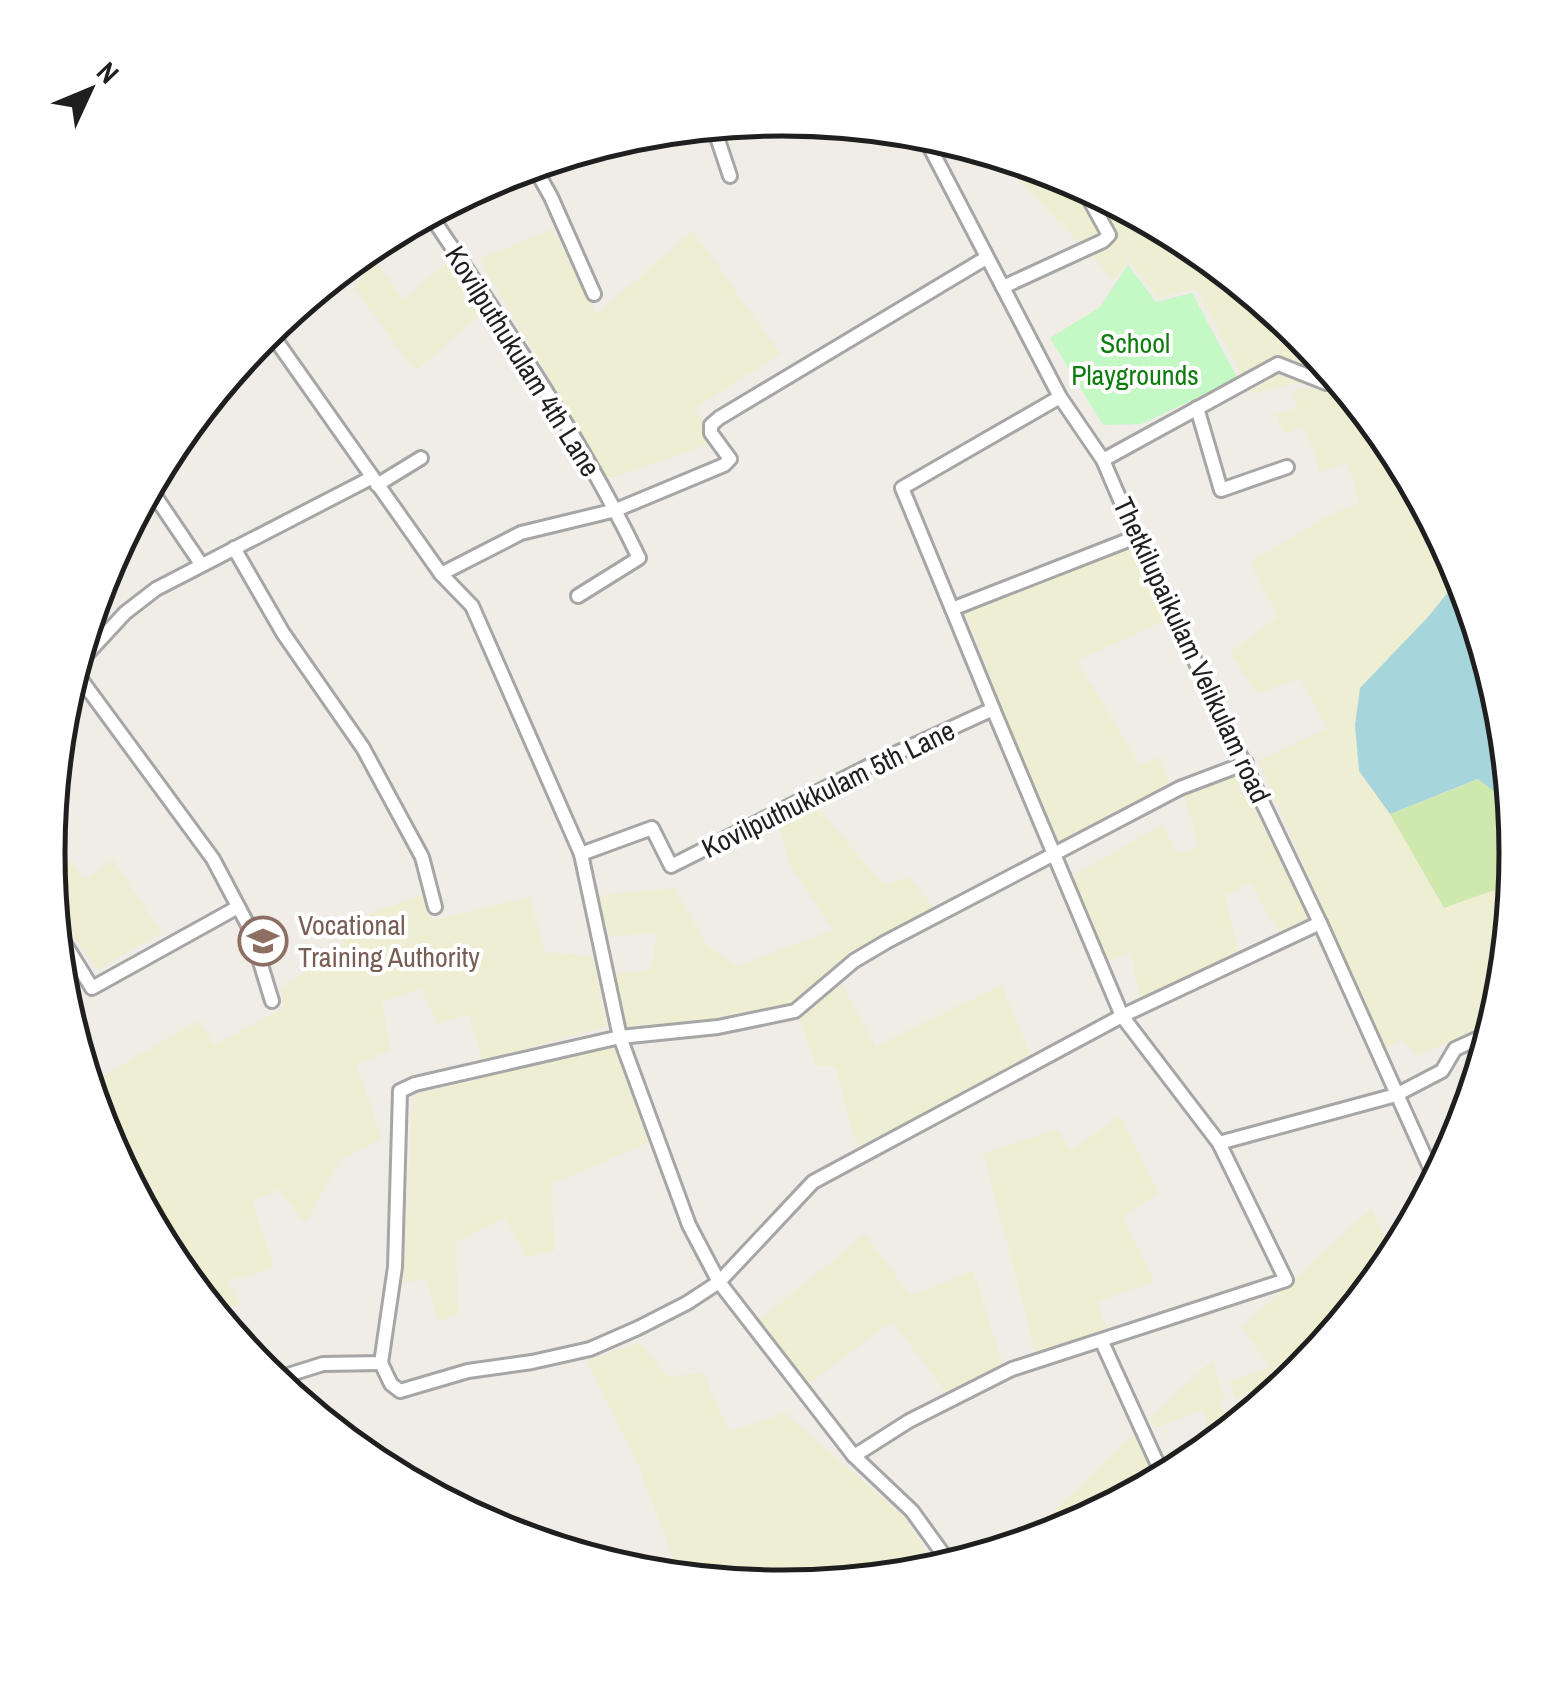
<svg xmlns="http://www.w3.org/2000/svg" width="1564" height="1706" font-family="'Archivo Narrow',sans-serif">
	<style>
		.farmland { fill: #eeeed2 }
		.grass { fill: #cfe8ad }
		.park { fill: #c4f8c4 }
		.water { fill: #a7d5dc }
		.lines { fill: none; stroke-linecap: round; stroke-linejoin: round }
		.minor-casing { stroke: #a6a6a6; stroke-width: 18 }
		.minor { stroke: #fff; stroke-width: 12 }
		.labels { text-anchor: middle; dominant-baseline: central; stroke-width: 8; stroke-linejoin: round; paint-order: stroke }
		.park-label { font-size: 28px; fill: #0e7c0e; stroke: #fff }
		.street-label { font-size: 28px; fill: #1f1f1f; stroke: #fff }
		.education-label { font-size: 28px; fill: #785e54; stroke: #fff; text-anchor: start }
		.rim { fill: none; stroke: #1f1f1f; stroke-width: 5 }
	</style>
	<rect width="100%" height="100%" fill="#f0ece6"/>
	<!-- farmland -->
	<g class="farmland">
		<path d="M993 153 1073 180 1105 236 1083 247Z"/>
		<path d="M1085 186 1191 243 1302 334 1335 374 1252 394 1196 289 1158 298 1129 260 1114 280 1090 253 1115 238Z"/>
		<path d="M553 229 597 314 693 231 780 354 695 408 714 442 608 479 480 259Z"/>
		<path d="M379 240 369 252 403 300 451 260 484 311 415 371 355 288 368 270 359 255Z"/>
		<path d="M1340 381 1393 445 1462 575 1428 617 1359 771 1390 814 1443 908 1514 883 1502 997 1495 1020 1418 1056 1402 1039 1384 1049 1259 761 1327 728 1300 679 1257 693 1230 653 1278 617 1250 562 1330 515 1360 503 1347 463 1318 473 1317 458 1303 427 1284 434 1276 414 1298 408 1291 392Z"/>
		<path d="M1129 545 1163 621 1077 661 1140 765 1159 757 1170 785 1056 848 966 613Z"/>
		<path d="M1240 774 1312 919 1282 936 1250 883 1225 896 1238 954 1141 1004 1131 952 1104 962 1068 879 1163 824 1176 854 1199 846 1184 795Z"/>
		<path d="M813 803 883 884 911 878 935 911 792 1008 627 1030 615 973 651 970 657 933 609 937 598 896 675 888 706 945 737 966 833 930 789 864 780 828 791 813Z"/>
		<path d="M49 833 84 880 113 860 161 932 97 970 53 907 48 852Z"/>
		<path d="M422 895 432 920 530 898 544 952 593 956 606 1026 483 1061 469 1014 438 1024 421 988 382 1002 390 1050 357 1065 382 1139 340 1160 305 1223 279 1189 252 1201 274 1268 228 1281 241 1305 211 1309 171 1261 103 1134 88 1085 198 1021 215 1045 285 1007 280 988 342 949 347 922Z"/>
		<path d="M841 982 876 1047 1001 985 1031 1056 971 1093 857 1146 835 1066H816L799 1015Z"/>
		<path d="M616 1044 648 1143 551 1184 555 1251 527 1257 505 1217 456 1243 458 1313 438 1321 426 1279 403 1283 413 1095Z"/>
		<path d="M1120 1116 1159 1193 1122 1217 1155 1282 1097 1301 1108 1333 1036 1355 984 1154 1058 1129 1071 1151Z"/>
		<path d="M1372 1208 1383 1235 1409 1230 1392 1262 1301 1373 1236 1398 1229 1382 1270 1366 1242 1327Z"/>
		<path d="M865 1234 911 1296 973 1271 1003 1364 947 1393 892 1321 807 1385 760 1320Z"/>
		<path d="M640 1343 667 1377 703 1373 729 1432 785 1413 906 1519 936 1570 781 1587 650 1574 674 1560 636 1459 586 1360Z"/>
		<path d="M1213 1360 1224 1401 1220 1403 1233 1428 1214 1444 1202 1410 1156 1428 1148 1420Z"/>
		<path d="M1139 1429 1160 1480 1063 1532 1019 1545Z"/>
	</g>
	<!-- grass -->
	<path class="grass" d="M1479 779 1512 805 1516 854 1514 883 1444 908 1390 814Z"/>
	<!-- park -->
	<path class="park" d="M1128 265 1156 302 1192 293 1238 379 1141 424 1103 425 1050 338 1100 307Z"/>
	<!-- water -->
	<path class="water" d="M1462 575 1502 710 1512 805 1478 779 1390 814 1359 771 1355 725 1360 688 1428 617Z"/>
	<g class="lines">
		<!-- minor casing -->
		<g class="minor-casing">
			<g id="minor">
				<path d="M713 125 730 176"/>
				<path d="M922 132 1060 397 1103 460 1136 537 1320 923 1436 1181"/>
				<path d="M533 165 551 197 594 294"/>
				<path d="M429 213C503 324 581 437 639 558L578 596"/>
				<path d="M1003 287 1103 241 1109 235 1081 184"/>
				<path d="M268 329 441 574 472 606 581 854 652 828 671 866 875 763 993 709 952 609 1136 537"/>
				<path d="M1197 408 1221 490 1287 467"/>
				<path d="M1103 460 1278 364 1326 383 1338 378"/>
				<path d="M377 485 421 458"/>
				<path d="M149 487 201 564"/>
				<path d="M234 548 283 633 363 748 422 857 435 907"/>
				<path d="M441 574 521 533 616 510 724 465 730 459 711 433V425L719 418 986 258"/>
				<path d="M952 609 902 488 1060 397"/>
				<path d="M75 667 125 613 156 589 371 478"/>
				<path d="M74 670 213 859 250 929 272 1001"/>
				<path d="M993 709 1122 1016 1219 1143 1396 1095 1442 1071 1455 1049 1492 1032"/>
				<path d="M55 928 92 988 238 907"/>
				<path d="M1102 1342 1164 1478"/>
				<path d="M381 1363 391 1384 400 1391 468 1371 532 1362 590 1349 638 1328 687 1303 719 1282 813 1182 1122 1016 1320 923"/>
				<path d="M272 1380 323 1364 381 1363 395 1267 400 1091 415 1084 620 1037 581 854"/>
				<path d="M854 1456 909 1421 1012 1369 1286 1280 1219 1143"/>
				<path d="M951 1565 912 1511 854 1456 719 1282 689 1225 620 1037 718 1027 795 1011 854 961 886 942 1180 788 1246 763"/>
			</g>
		</g>
		<!-- minor -->
		<use href="#minor" class="minor"/>
	</g>
	<!-- icons -->
	<defs>
		<g id="university-ring" transform="scale(2.5)"><circle r="9.5" fill="#fff" stroke="#8d6e63" stroke-width="1.5"/><path d="M0-5L7-2L0 1L-7-2ZM-4 1L0 2.5L4 1V4Q0 6-4 4Z" fill="#8d6e63"/></g>
	</defs>
	<g fill-rule="evenodd">
		<use href="#university-ring" x="263" y="941"/>
	</g>
	<g class="labels">
		<!-- park labels -->
		<g class="park-label">
			<text x="1135" y="343">School<tspan x="1135" dy="32">Playgrounds</tspan></text>
		</g>
		<!-- street labels -->
		<g class="street-label">
			<text transform="translate(523 361) rotate(58)">Kovilputhukulam 4th Lane</text>
			<text transform="translate(1192 650) rotate(65)">Thetkilupaikulam Velikulam road</text>
			<text transform="translate(828 789) rotate(-26)">Kovilputhukkulam 5th Lane</text>
		</g>
		<!-- education labels -->
		<g class="education-label">
			<text x="298" y="925">Vocational<tspan x="298" dy="32">Training Authority</tspan></text>
		</g>
	</g>
	<!-- crop -->
	<path d="M0 0H1564V1706H0ZM65 853a717 717 0 1 1 1434 0a717 717 0 1 1-1434 0Z" fill="#fff" fill-rule="evenodd"/>
	<path class="rim" d="M65 853a717 717 0 1 1 1434 0a717 717 0 1 1-1434 0Z"/>
	<!-- north arrow -->
	<g transform="translate(90 90) rotate(46)" stroke="#ffffff" stroke-width="8" paint-order="stroke">
	<path d="M0-8L18 38L0 25L-18 38Z" fill="#1f1f1f"/>
	<text y="-15" font-size="28" font-weight="bold" text-anchor="middle" fill="#1f1f1f">N</text>
	</g>
</svg>
